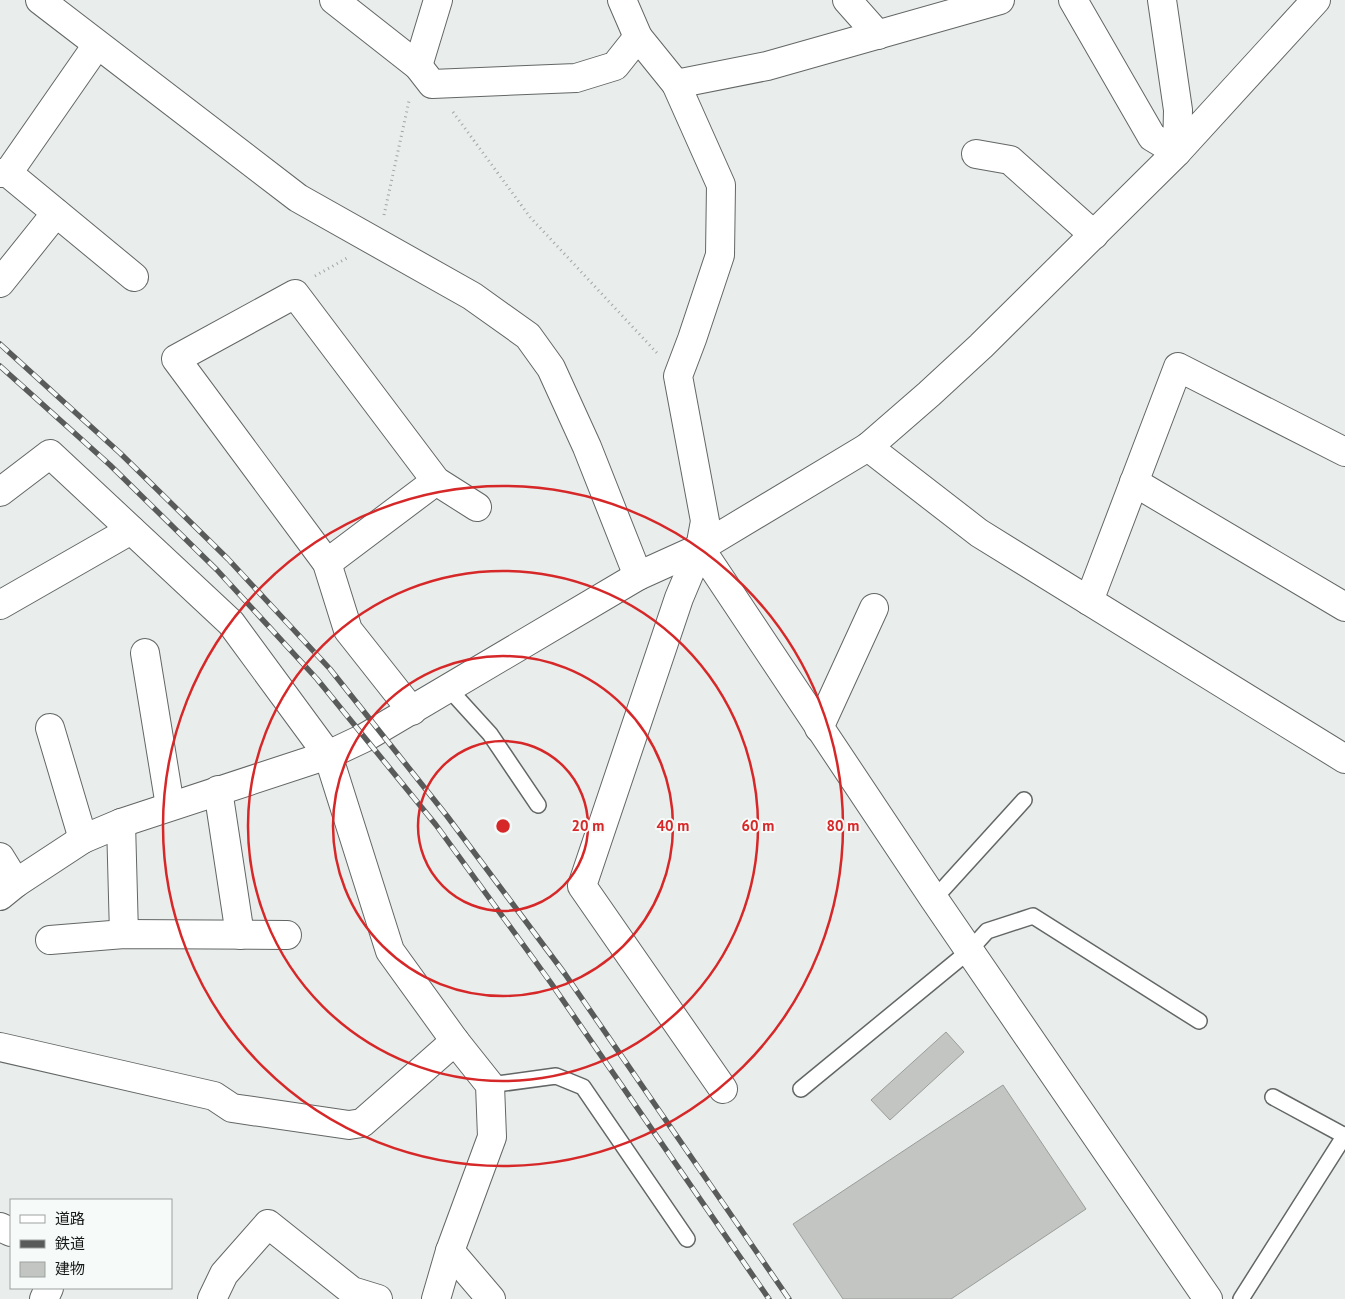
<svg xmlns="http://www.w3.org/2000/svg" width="1345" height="1299" font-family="'PT Sans','Noto Sans JP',sans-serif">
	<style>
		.building { fill: #c2c5c1; stroke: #9a9d9a }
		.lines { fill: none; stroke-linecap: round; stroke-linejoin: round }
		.lane-casing { stroke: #626665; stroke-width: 18 }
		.street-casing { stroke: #626665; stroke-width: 30 }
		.secondary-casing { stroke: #626665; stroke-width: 30 }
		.path { stroke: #a2a5a3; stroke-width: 3; stroke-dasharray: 1 4; stroke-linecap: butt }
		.lane { stroke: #fff; stroke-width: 15 }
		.street { stroke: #fff; stroke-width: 28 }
		.secondary { stroke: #fff; stroke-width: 28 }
		.rail-casing { stroke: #595b5a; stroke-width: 5.5 }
		.rail { stroke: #f6fbf9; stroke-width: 4; stroke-dasharray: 11; stroke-linecap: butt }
		.ring { fill: none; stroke: #d62828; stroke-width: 2.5 }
		.centre { fill: #d62828; stroke: #f6fbf9; stroke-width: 2.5 }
		.ring-label { font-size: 15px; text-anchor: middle; font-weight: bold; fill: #d62828; stroke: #f6fbf9; stroke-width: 4; stroke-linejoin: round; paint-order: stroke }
	</style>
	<rect width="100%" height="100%" fill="#e9edeb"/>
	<!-- building -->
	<g class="building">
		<path d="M946 1032 964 1052 890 1120 871 1100Z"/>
		<path d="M1003 1085 1086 1209 951 1299H843L793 1224Z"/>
	</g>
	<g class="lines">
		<!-- lane casing -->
		<g class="lane-casing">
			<g id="lane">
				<path d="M449 689 490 734 538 805"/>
				<path d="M934 899 1024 800"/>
				<path d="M490 1085 556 1076 583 1087 687 1239"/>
				<path d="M801 1089 969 951 987 931 1033 916 1199 1021"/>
				<path d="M1273 1097 1345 1136"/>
				<path d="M1241 1299 1345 1135"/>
			</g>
		</g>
		<!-- street casing -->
		<g class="street-casing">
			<g id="street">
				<path d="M40 0 298 198 472 296 528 336 551 368 587 447 638 576"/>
				<path d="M334 0 418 66 432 84 576 78 615 66 638 37"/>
				<path d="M622 0 638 37 676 84 721 185 720 255 692 339 678 376 705 521 700 548 679 598 582 886 723 1089"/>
				<path d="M847 0 878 35"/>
				<path d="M1073 0 1152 137 1177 152 1178 110 1162 0"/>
				<path d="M418 66 438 0"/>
				<path d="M676 84 767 66 1000 0"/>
				<path d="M976 154 1010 160 1094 235"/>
				<path d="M0 173H8L97 45"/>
				<path d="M8 173 134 277"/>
				<path d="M0 283 56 213"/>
				<path d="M868 447 979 533 1345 759"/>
				<path d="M1134 482 1345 607"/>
				<path d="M0 492 50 454 231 623 328 755 390 951 455 1041 490 1085 492 1137 450 1251 436 1299"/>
				<path d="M700 548 934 899 1208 1299"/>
				<path d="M327 563 436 481"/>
				<path d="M1089 601 1178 367 1345 452"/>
				<path d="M0 605 131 530"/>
				<path d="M145 653 170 806"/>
				<path d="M412 711 348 630 327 563 176 359 295 294 436 481 477 507"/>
				<path d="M50 728 83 839"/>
				<path d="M819 728 874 608"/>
				<path d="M218 790 240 935"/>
				<path d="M121 823 124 934"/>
				<path d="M0 857 16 883"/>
				<path d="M50 940 124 934 287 935"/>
				<path d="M0 1047 214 1096 232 1108 349 1125 362 1123 455 1041"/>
				<path d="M0 1227 11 1232"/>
				<path d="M450 1251 491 1299"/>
				<path d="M44 1299 49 1288"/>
				<path d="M212 1299 224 1274 268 1224 352 1291 378 1299"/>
			</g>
		</g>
		<!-- secondary casing -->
		<g class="secondary-casing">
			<path id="secondary" d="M0 896 16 883 83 839 121 823 328 755 364 738 638 576 700 548 868 447 929 394 981 346 1177 152 1316 0"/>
		</g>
		<!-- path -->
		<g class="path">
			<path d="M453 112 530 217 657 353"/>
			<path d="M384 215 409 101"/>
			<path d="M315 276 347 258"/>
		</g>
		<!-- lane -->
		<use href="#lane" class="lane"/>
		<!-- street -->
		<use href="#street" class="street"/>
		<!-- secondary -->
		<use href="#secondary" class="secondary"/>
		<!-- rail casing -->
		<g class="rail-casing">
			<g id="rail">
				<path d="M0 344 120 453 228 559 330 669 447 816 565 974 789 1299"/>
				<path d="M0 366 110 465 217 570 317 679 436 825 551 983 769 1299"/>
			</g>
		</g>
		<!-- rail -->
		<use href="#rail" class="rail"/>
	</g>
	<!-- distance rings -->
	<g class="ring">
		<circle cx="503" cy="826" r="85"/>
		<circle cx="503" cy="826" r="170"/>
		<circle cx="503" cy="826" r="255"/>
		<circle cx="503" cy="826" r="340"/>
	</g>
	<circle cx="503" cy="826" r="8" class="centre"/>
	<g class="ring-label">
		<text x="588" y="831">20 m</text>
		<text x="673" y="831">40 m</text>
		<text x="758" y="831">60 m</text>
		<text x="843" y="831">80 m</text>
	</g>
	<!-- legend -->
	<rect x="10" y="1199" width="162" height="90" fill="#f6fbf9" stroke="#9da19f"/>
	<rect x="20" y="1215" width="25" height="8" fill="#ffffff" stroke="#9da19f"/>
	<text x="55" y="1224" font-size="15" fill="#171918">道路</text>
	<rect x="20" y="1240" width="25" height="8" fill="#595b5a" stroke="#9da19f"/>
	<text x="55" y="1249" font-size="15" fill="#171918">鉄道</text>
	<rect x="20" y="1262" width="25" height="15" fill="#c2c5c1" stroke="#9da19f"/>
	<text x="55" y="1274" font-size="15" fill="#171918">建物</text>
</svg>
